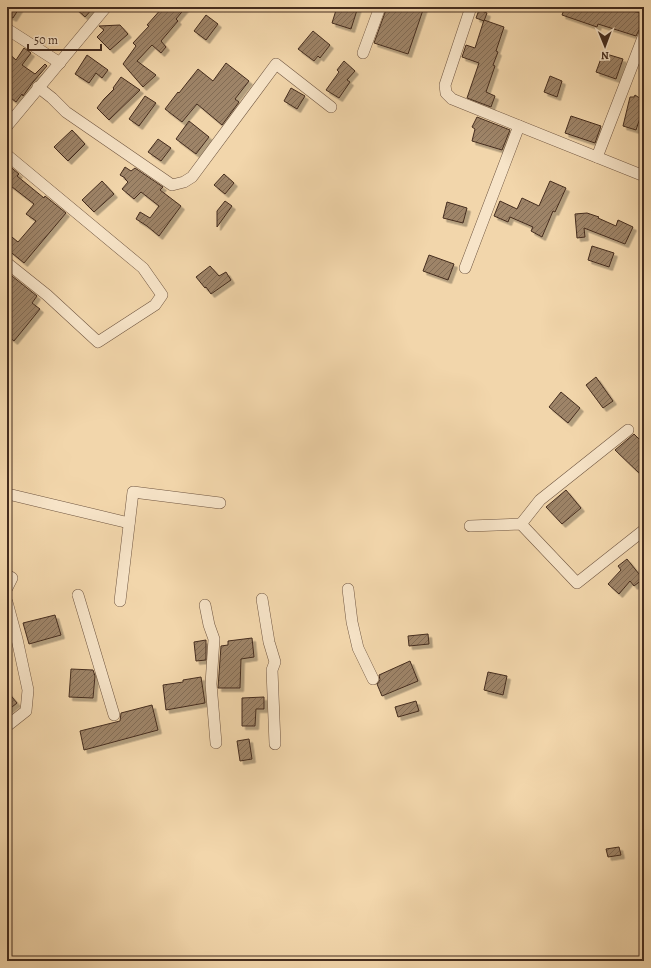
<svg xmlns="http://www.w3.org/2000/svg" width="651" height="968" font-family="Alegreya,serif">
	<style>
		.building { fill: url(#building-hatch); stroke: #442c1e; filter: url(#shadow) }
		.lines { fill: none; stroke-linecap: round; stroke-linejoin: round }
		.minor-casing { stroke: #705641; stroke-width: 12 }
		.minor { stroke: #f7e4c8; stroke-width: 11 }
	</style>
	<defs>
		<pattern id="building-hatch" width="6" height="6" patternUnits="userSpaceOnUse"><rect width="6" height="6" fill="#9e8467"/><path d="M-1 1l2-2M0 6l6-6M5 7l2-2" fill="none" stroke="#826c54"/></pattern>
		<filter id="shadow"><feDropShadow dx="3.5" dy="3.5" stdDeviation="0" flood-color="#0004"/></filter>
	</defs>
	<rect width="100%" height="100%" fill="#f2d6ab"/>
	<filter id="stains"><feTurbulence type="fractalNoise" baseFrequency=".005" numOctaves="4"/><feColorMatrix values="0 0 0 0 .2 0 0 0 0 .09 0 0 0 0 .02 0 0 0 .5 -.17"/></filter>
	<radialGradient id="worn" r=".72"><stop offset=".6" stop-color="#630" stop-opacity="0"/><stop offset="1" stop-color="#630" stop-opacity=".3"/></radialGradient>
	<!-- building -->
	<g class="building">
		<path d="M7 7H20L13 18 7 15Z"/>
		<path d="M74 7H94L85 17Z"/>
		<path d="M163 7H186L176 19 178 21 161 41 166 47 161 53 152 45 137 61 156 75 143 87 123 64 136 46 133 43 149 26 147 25Z"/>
		<path d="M337 7H358L351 29 332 23Z"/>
		<path d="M387 7H424L408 54 374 43Z"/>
		<path d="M565 7H618L644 14V28L639 30 636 36 598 24 597 27 562 15Z"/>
		<path d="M479 10 487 13 484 21 476 18Z"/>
		<path d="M206 15 218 24 206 40 194 31Z"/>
		<path d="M484 20 504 27 496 51 498 52 493 65 495 66 486 92 495 96 491 107 467 98 479 63 462 57 466 45 475 48Z"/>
		<path d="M120 25 128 34 110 50 97 37 104 30 99 26Z"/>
		<path d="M313 31 330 45 320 58 318 56 314 61 298 49Z"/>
		<path d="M24 48 31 53 22 65 35 74 45 64 47 66 33 82 23 96 22 94 16 102 7 95V52L16 60Z"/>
		<path d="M603 53 623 59 616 79 596 72Z"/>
		<path d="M87 55 108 70 102 78 96 73 89 83 75 74Z"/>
		<path d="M344 61 355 71 347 80 350 82 339 98 326 90 339 72 337 70Z"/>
		<path d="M226 63 249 81 235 99 239 102 222 125 197 104 182 122 165 109 178 92 179 93 198 69 213 81Z"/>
		<path d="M550 76 562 81 557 97 544 92Z"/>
		<path d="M121 77 140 90 109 120 97 108 104 99 114 89 113 88Z"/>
		<path d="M291 88 305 96 297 109 284 101Z"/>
		<path d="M635 95 644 101V106L636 130 623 126 630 97H634Z"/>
		<path d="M145 96 156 103 139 126 129 119Z"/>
		<path d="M571 116 601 126 595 143 565 133Z"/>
		<path d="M477 117 510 130 502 150 472 141 475 129 472 127Z"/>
		<path d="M189 121 209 137 196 154 176 139Z"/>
		<path d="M72 130 85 144 68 161 54 147Z"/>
		<path d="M158 139 171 148 161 161 148 152Z"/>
		<path d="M7 164 19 174 17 176 44 198 45 196 66 213 24 263 7 249V233L18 242 36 221 26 214 34 204 7 183Z"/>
		<path d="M125 167 131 171 135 168 163 187 160 190 181 206 159 236 147 226 136 219 140 212 150 218 159 206 141 192 134 199 122 189 128 182 125 179V178L120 175Z"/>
		<path d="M224 174 234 183 225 194 214 185Z"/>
		<path d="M102 181 114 194 94 212 82 200Z"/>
		<path d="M550 181 566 188 555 212 553 211 542 237 531 231 533 227 510 217 508 222 494 216 500 201 517 209 522 198 539 206Z"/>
		<path d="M225 201 232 206 217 227V211Z"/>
		<path d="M447 202 467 208 463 223 443 218Z"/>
		<path d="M587 213 599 217 598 218 616 226 618 220 633 227 625 244 584 228 585 237 577 238 575 214Z"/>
		<path d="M592 246 614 253 609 267 588 260Z"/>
		<path d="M429 255 454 264 448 280 423 271Z"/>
		<path d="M210 266 219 276 226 272 231 280 211 294 206 287 205 288 196 277Z"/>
		<path d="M7 272 37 296 32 303 40 309 14 341 8 336 10 334 7 331Z"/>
		<path d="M596 377 613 401 603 408 586 385Z"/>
		<path d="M561 392 580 408 568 423 549 407Z"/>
		<path d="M634 434 644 444V469L640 474 615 450Z"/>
		<path d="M566 490 581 508 562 524 546 507Z"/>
		<path d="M627 559 643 579 634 586 630 581 619 594 608 584 621 570 618 566Z"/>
		<path d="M55 615 61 635 29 644 23 623Z"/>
		<path d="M428 634 429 644 409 646 408 636Z"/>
		<path d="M252 638 254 657 241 659 240 688H218L221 646 228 645V641Z"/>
		<path d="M206 640V660L196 661 194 642Z"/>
		<path d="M410 661 418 681 382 696 377 684 380 680 379 675Z"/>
		<path d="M71 669 93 670 95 676 93 698 69 697Z"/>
		<path d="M488 672 507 676 503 695 484 690Z"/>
		<path d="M201 677 205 703 166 710 163 685 183 682V680Z"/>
		<path d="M7 691 17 703 7 711Z"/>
		<path d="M264 697V709H256L255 726H242V698Z"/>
		<path d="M416 701 419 711 398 717 395 707Z"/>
		<path d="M152 705 158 730 84 750 80 731 120 721 121 713Z"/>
		<path d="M249 739 252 759 240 761 237 741Z"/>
		<path d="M619 847 621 855 608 857 606 849Z"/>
	</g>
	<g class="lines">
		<!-- minor casing -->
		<g class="minor-casing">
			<g id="minor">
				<path d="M471 7 445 85 446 93 452 99 644 176"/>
				<path d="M7 29 60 63"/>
				<path d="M363 53 380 7"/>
				<path d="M38 87 52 98 66 112 172 185 184 182 192 177 276 64 331 107"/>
				<path d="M7 126 106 7"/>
				<path d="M7 155 143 268 162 295 155 305 98 342 47 295 7 263"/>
				<path d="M597 157 644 35"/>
				<path d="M465 268 519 126"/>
				<path d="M12 495 129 523"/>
				<path d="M521 524 540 500 628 430"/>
				<path d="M470 526 521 524 577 583 644 530"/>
				<path d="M7 575 12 578 7 588"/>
				<path d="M348 589 352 622 358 648 373 679"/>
				<path d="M78 595 114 715"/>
				<path d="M262 599 269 642 275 662 272 670 275 744"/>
				<path d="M120 601 133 492 220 503"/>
				<path d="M7 602 17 639 28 690 26 711 7 726"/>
				<path d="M205 605 209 625 214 639 211 684 216 743"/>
			</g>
		</g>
		<!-- minor -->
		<use href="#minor" class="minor"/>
	</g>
	<!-- margin -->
	<rect width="651" height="968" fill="none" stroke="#f2d6ab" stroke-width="24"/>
	<rect x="8" y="8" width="635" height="952" fill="none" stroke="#442c1e" stroke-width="2"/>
	<rect x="12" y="12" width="627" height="944" fill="none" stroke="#442c1e"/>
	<!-- north arrow -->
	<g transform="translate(605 46) rotate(179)" stroke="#f7e4c8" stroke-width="3" paint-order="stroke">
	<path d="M0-3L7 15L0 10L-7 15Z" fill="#442c1e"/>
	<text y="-6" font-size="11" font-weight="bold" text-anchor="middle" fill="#442c1e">N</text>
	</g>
	<!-- scale -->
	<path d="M28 44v6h73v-6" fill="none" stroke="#442c1e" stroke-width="2"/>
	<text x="34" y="44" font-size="12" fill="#442c1e" stroke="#f7e4c8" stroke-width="3" paint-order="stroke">50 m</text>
	<rect width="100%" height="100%" filter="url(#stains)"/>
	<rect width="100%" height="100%" fill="url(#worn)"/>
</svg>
